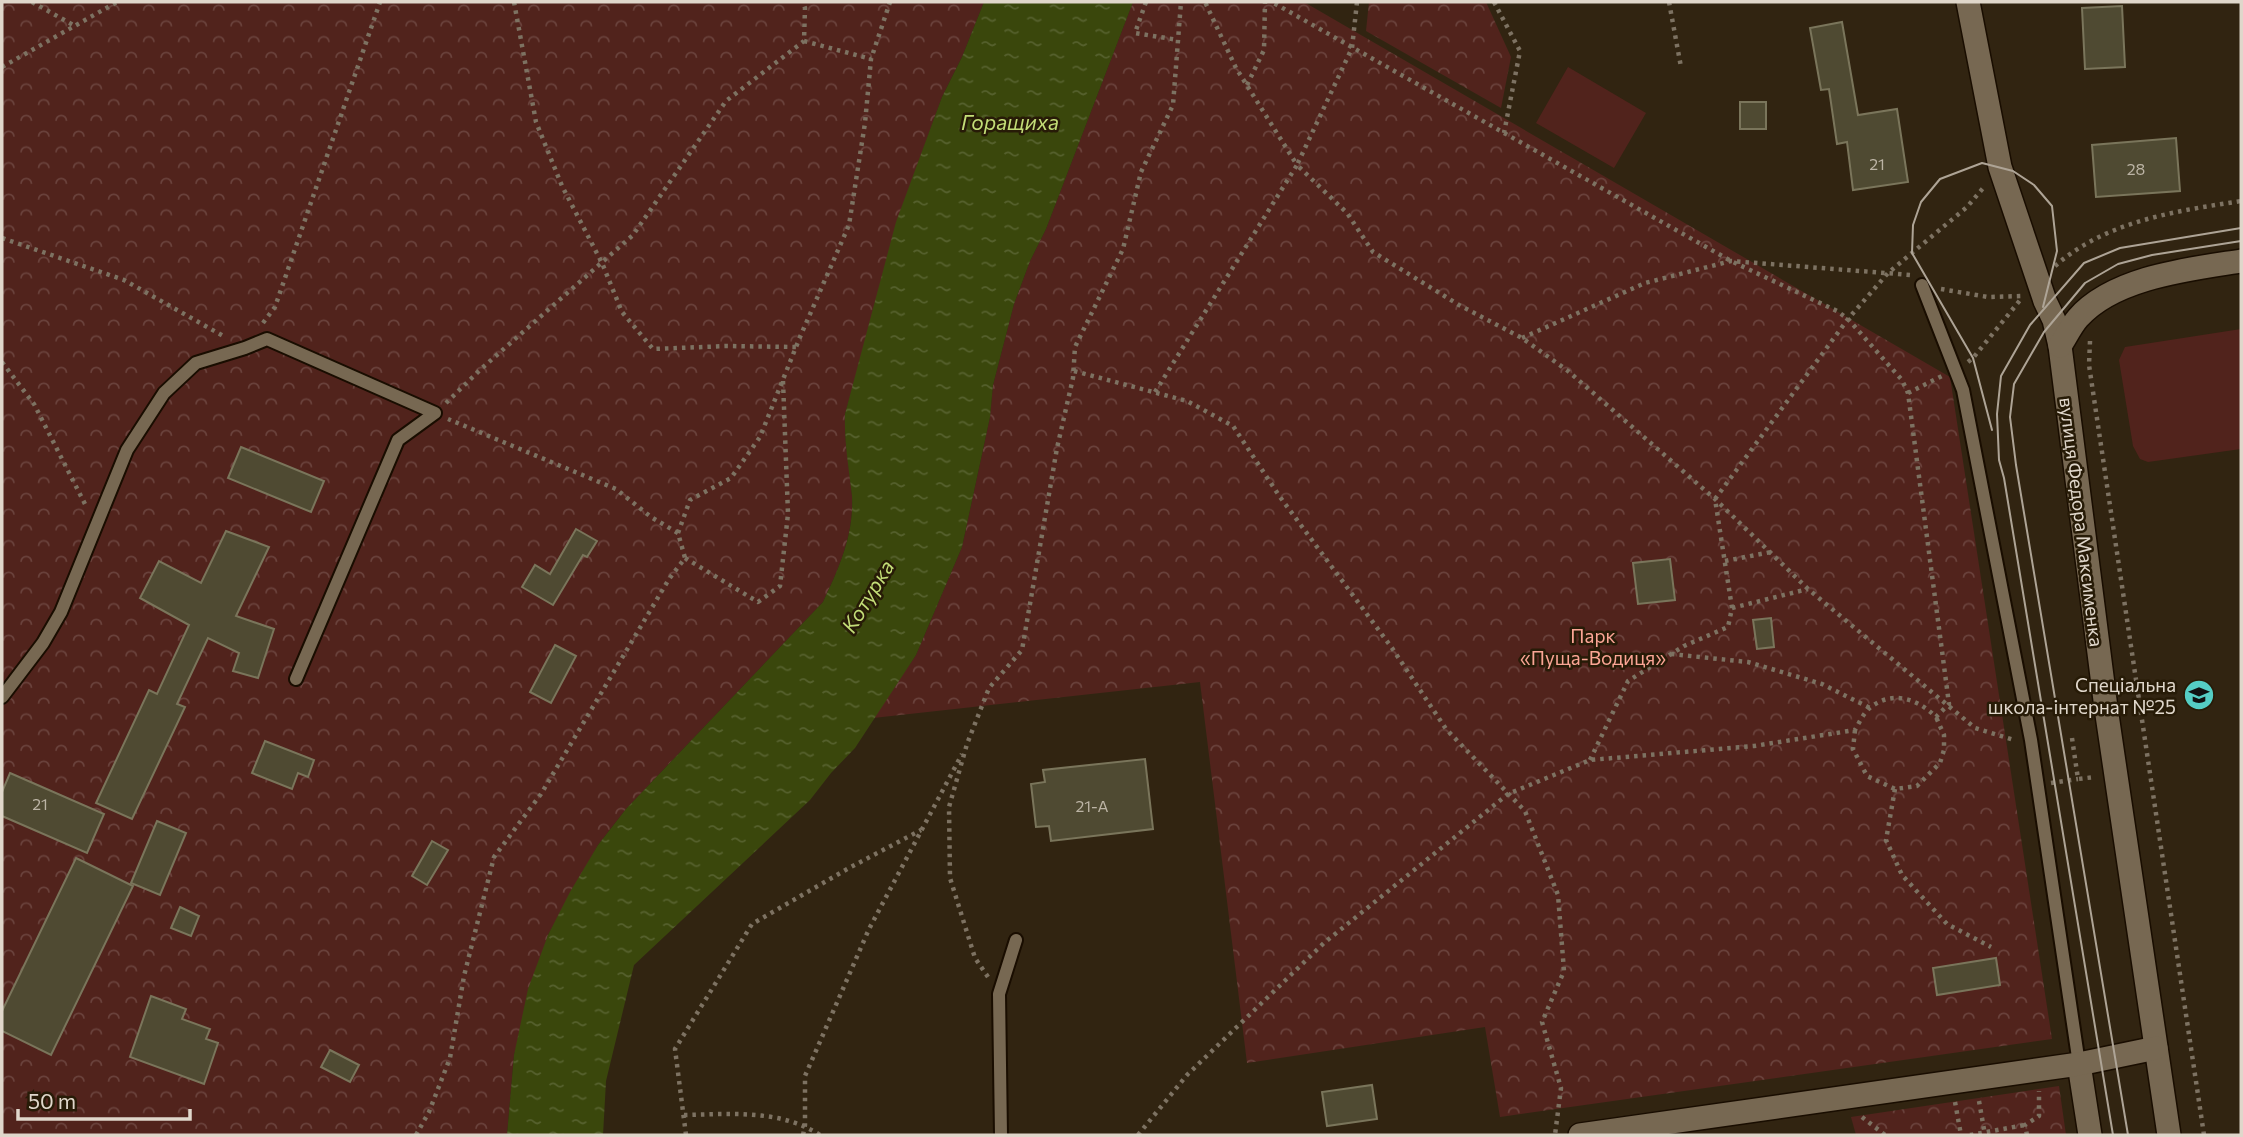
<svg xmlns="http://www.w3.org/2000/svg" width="2243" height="1137" font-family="Commissioner,sans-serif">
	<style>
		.green { fill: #51231c }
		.park { fill: url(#park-crowns) }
		.water { fill: url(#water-ripples) }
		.building { fill: #4f4a32; stroke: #7a755b; stroke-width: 2 }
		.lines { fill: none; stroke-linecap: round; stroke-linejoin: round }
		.service-casing { stroke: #190d00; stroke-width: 16 }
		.minor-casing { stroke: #190d00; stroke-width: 26 }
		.path { stroke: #7d7262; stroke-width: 4.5; stroke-dasharray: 3.5 5; stroke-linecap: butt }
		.service { stroke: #776852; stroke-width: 12 }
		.minor { stroke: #776852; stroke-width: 23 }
		.tram { stroke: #aea496; stroke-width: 2 }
		.labels { text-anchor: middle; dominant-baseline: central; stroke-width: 5; stroke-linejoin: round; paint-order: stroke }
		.number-label { font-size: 16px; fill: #bcb4a5 }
		.street-label { font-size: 19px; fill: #e0d7cb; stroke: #271b07 }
		.park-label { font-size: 19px; fill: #fba595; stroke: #271b07 }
		.poi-label { font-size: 19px; fill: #e0d7cb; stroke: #271b07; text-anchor: end }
		.water-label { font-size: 21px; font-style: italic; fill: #c3dd77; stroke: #271b07 }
	</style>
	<defs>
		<pattern id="park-crowns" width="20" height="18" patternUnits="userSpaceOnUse" patternTransform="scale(1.75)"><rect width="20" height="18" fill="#51231c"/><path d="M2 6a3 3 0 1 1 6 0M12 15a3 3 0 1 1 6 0" fill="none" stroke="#6a423c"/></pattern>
		<pattern id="water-ripples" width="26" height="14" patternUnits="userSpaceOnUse" patternTransform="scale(1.75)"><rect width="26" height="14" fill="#3a470c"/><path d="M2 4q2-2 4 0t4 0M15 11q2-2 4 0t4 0" fill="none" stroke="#56612e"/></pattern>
	</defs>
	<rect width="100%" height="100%" fill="#312411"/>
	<!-- green -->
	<g class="green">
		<path d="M1568 67 1646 113 1614 168 1536 123Z"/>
		<path d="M2241 329V449L2148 462 2140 459 2133 446 2119 360 2125 347Z"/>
	</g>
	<!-- park -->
	<g class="park">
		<path d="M2 2H984L962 57 942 97 911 183 845 414C844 442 850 469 852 496 854 535 839 568 823 602L626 809 598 845 548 935 514 1055 507 1135H2Z"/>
		<path d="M1133 2H1304L1950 377 2052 1039 1500 1117 1485 1027 1247 1063 1200 682 873 718 916 655 962 547 990 417 993 385 1014 304 1030 261 1046 229Z"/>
		<path d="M1369 2H1486L1511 57 1501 108 1366 31Z"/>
		<path d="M2059 1086 2066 1135H1856L1851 1117Z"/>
	</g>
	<!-- water -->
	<path class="water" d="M984 2H1133L1046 229 1030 261 1014 304 993 385 990 417 962 547 916 655 855 748 831 773 810 800 634 965 606 1081 603 1135H507L514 1055 528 989 548 935 570 892 598 845 626 809 823 602C839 568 854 535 852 496 849 469 844 442 845 414L896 222 942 97 962 57Z"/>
	<!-- building -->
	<g class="building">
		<path d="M2122 6 2125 67 2085 69 2082 8Z"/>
		<path d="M1842 22 1858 115 1897 109 1908 182 1853 190 1847 142 1837 144 1829 89 1821 90 1810 28Z"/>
		<rect x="1740" y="102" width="26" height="27"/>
		<path d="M2176 138 2180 191 2096 197 2092 145Z"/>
		<path d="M241 447 324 481 311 512 228 478Z"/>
		<path d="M576 529 597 541 587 557 583 555 553 605 522 587 535 565 550 574Z"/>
		<path d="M226 531 269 547 236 616 274 629 258 678 233 671 239 653 208 638 177 704 185 707 132 819 96 803 149 690 157 694 189 625 140 598 159 561 201 583Z"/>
		<path d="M1670 559 1675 600 1638 604 1633 563Z"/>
		<path d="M1771 618 1774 647 1757 649 1753 620Z"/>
		<path d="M555 645 576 656 551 703 530 692Z"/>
		<path d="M265 741 314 760 308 777 298 773 292 789 252 773Z"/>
		<path d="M1145 759 1153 829 1051 841 1049 826 1036 827 1031 784 1045 782 1043 770Z"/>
		<path d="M10 773 104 814 87 853 2 816V792Z"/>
		<path d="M157 821 186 833 160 895 131 883Z"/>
		<path d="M432 841 448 850 427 885 412 876Z"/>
		<path d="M76 858 133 886 51 1055 2 1031V1011Z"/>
		<path d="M180 907 199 916 191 936 171 928Z"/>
		<path d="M1996 958 2000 985 1937 995 1933 968Z"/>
		<path d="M151 996 186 1009 182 1019 210 1029 206 1039 218 1043 204 1084 130 1057Z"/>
		<path d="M330 1050 359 1065 350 1082 321 1067Z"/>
		<path d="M1372 1085 1377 1119 1327 1126 1322 1092Z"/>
	</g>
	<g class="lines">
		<!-- service casing -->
		<g class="service-casing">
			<g id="service">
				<path d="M1922 285 1963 390 2031 740 2079 1064"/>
				<path d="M2 697 43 643 61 612 127 450 164 393 196 363 245 348 267 339 435 413 398 440 296 679"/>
				<path d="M1001 1135 999 994 1016 940"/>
			</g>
		</g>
		<!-- minor casing -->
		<g class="minor-casing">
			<g id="minor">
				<path d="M1968 2 2000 167 2045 301 2054 320 2060 346 2106 708 2169 1135"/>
				<path d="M2060 346C2066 337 2071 326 2078 318 2114 277 2190 269 2241 261"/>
				<path d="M2079 1064 2090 1135"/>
				<path d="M1580 1135 2079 1064 2156 1048"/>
			</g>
		</g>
		<!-- path -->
		<g class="path">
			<path d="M32 2 75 26"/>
			<path d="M514 2 536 122 562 186 602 263 622 312 653 349 727 346 796 347"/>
			<path d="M1146 2 1135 33 1178 40"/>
			<path d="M1357 2 1352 48 1297 165 1347 213 1373 252 1459 305 1522 338 1568 371 1715 499 1808 589 1975 728 2014 740"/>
			<path d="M1494 2 1520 51 1504 133"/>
			<path d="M1669 2 1681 67"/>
			<path d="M804 41 871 59"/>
			<path d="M2 67 117 2"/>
			<path d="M1247 85 1264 50 1265 2"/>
			<path d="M2 238 124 280 225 337"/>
			<path d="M2055 266C2106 221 2176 211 2241 201"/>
			<path d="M1941 289 1988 297 2022 296"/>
			<path d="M263 323 275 307 380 2"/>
			<path d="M1522 338 1645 283 1731 261 1911 275"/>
			<path d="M2090 341 2089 365 2204 1135"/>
			<path d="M2 362 34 404 86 506"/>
			<path d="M1968 362 1973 358 2021 299"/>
			<path d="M1074 371 1187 401 1233 426 1280 497 1392 648 1446 729 1525 811 1558 895 1564 971 1542 1022 1561 1088 1555 1135"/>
			<path d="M1155 392 1297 165 1236 68 1205 2"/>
			<path d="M1908 393 1942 376"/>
			<path d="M446 403 481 369 633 235 726 101 804 41 805 8 803 2"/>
			<path d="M678 533 690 500 731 478 760 437 800 337 849 225 865 123 871 59 890 2"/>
			<path d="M685 558 758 602 780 586 788 514 783 381"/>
			<path d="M1725 561 1771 552"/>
			<path d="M1732 608 1808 589"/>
			<path d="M1671 654 1748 662 1822 684 1870 708"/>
			<path d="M1855 730 1853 749 1867 776 1895 789 1917 786 1940 763 1944 750V735L1936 717"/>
			<path d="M2072 738 2078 779 2095 777"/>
			<path d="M1590 760 1628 681 1684 646 1728 627 1732 608 1715 499 1848 319 1888 273 1967 207 1984 187"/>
			<path d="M2051 783 2078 779"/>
			<path d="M1895 789 1886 840 1902 875 1947 924 1991 947"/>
			<path d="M988 977 975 958 950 878 949 807 967 744 989 688 1022 650 1057 448 1073 378 1075 347 1123 249 1141 172 1173 105 1181 2"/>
			<path d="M1979 1101 1985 1135"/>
			<path d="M1955 1102 1961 1135"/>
			<path d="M684 1115C730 1114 780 1109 820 1135"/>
			<path d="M1862 1117 1885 1135"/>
			<path d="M416 1135 429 1112 450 1058 464 976 494 857 541 794 669 579 685 558 678 533 651 517 616 489 448 419"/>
			<path d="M686 1135 675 1049 752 924 849 868 921 830"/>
			<path d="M803 1135 805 1125V1076L869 929 962 754"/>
			<path d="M1138 1135 1187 1075 1324 943 1508 794 1590 760 1754 746 1855 730C1859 723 1864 712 1871 707 1893 690 1918 699 1936 717L1949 704 1908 393 1902 380 1848 319 1837 311 1731 261 1272 2"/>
			<path d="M1970 1135 2025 1125"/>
			<path d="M2027 1135 2025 1125 2039 1116V1091"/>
		</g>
		<!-- service -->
		<use href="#service" class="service"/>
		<!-- minor -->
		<use href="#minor" class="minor"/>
		<!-- tram -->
		<g class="tram">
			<path d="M1992 430 1973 358 1912 253 1913 225 1921 202 1940 179 1982 163 2013 171 2034 185 2052 206 2057 251 2043 307"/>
			<path d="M2113 1135 2004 478 1999 460 1997 414 2001 376 2030 325 2084 263 2120 248 2241 228"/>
			<path d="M2128 1135 2016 465 2010 417 2014 384 2044 332 2085 283 2118 264 2152 255 2241 241"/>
		</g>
	</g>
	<!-- icons -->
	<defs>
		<g id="school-disc" transform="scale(1.575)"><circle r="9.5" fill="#55cec5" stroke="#271b07"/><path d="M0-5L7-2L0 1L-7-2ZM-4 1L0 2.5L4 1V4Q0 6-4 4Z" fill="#111"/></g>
	</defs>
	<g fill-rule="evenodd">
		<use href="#school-disc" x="2199" y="695"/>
	</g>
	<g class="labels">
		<!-- number labels -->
		<g class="number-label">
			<text x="1877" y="163">21</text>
			<text x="2136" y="168">28</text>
			<text x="40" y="803">21</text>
			<text x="1092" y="805">21-А</text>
		</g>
		<!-- street labels -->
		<g class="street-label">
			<text transform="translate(2082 522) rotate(83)">вулиця Федора Максименка</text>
		</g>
		<!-- park labels -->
		<g class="park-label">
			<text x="1593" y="635">Парк<tspan x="1593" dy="22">«Пуща-Водиця»</tspan></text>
		</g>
		<!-- poi labels -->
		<g class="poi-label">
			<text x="2176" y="684">Спеціальна<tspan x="2176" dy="22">школа-інтернат №25</tspan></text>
		</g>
		<!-- water labels -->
		<g class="water-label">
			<text x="1010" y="121">Горащиха</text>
			<text transform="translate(867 596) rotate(-59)">Котурка</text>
		</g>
	</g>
	<!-- border -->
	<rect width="2243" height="1137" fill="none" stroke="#e0d7cb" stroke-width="7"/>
	<!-- scale -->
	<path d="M18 1109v10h172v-10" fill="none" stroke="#e0d7cb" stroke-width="3.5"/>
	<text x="28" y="1109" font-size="21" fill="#e0d7cb" stroke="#271b07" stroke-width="5" paint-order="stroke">50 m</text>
</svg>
